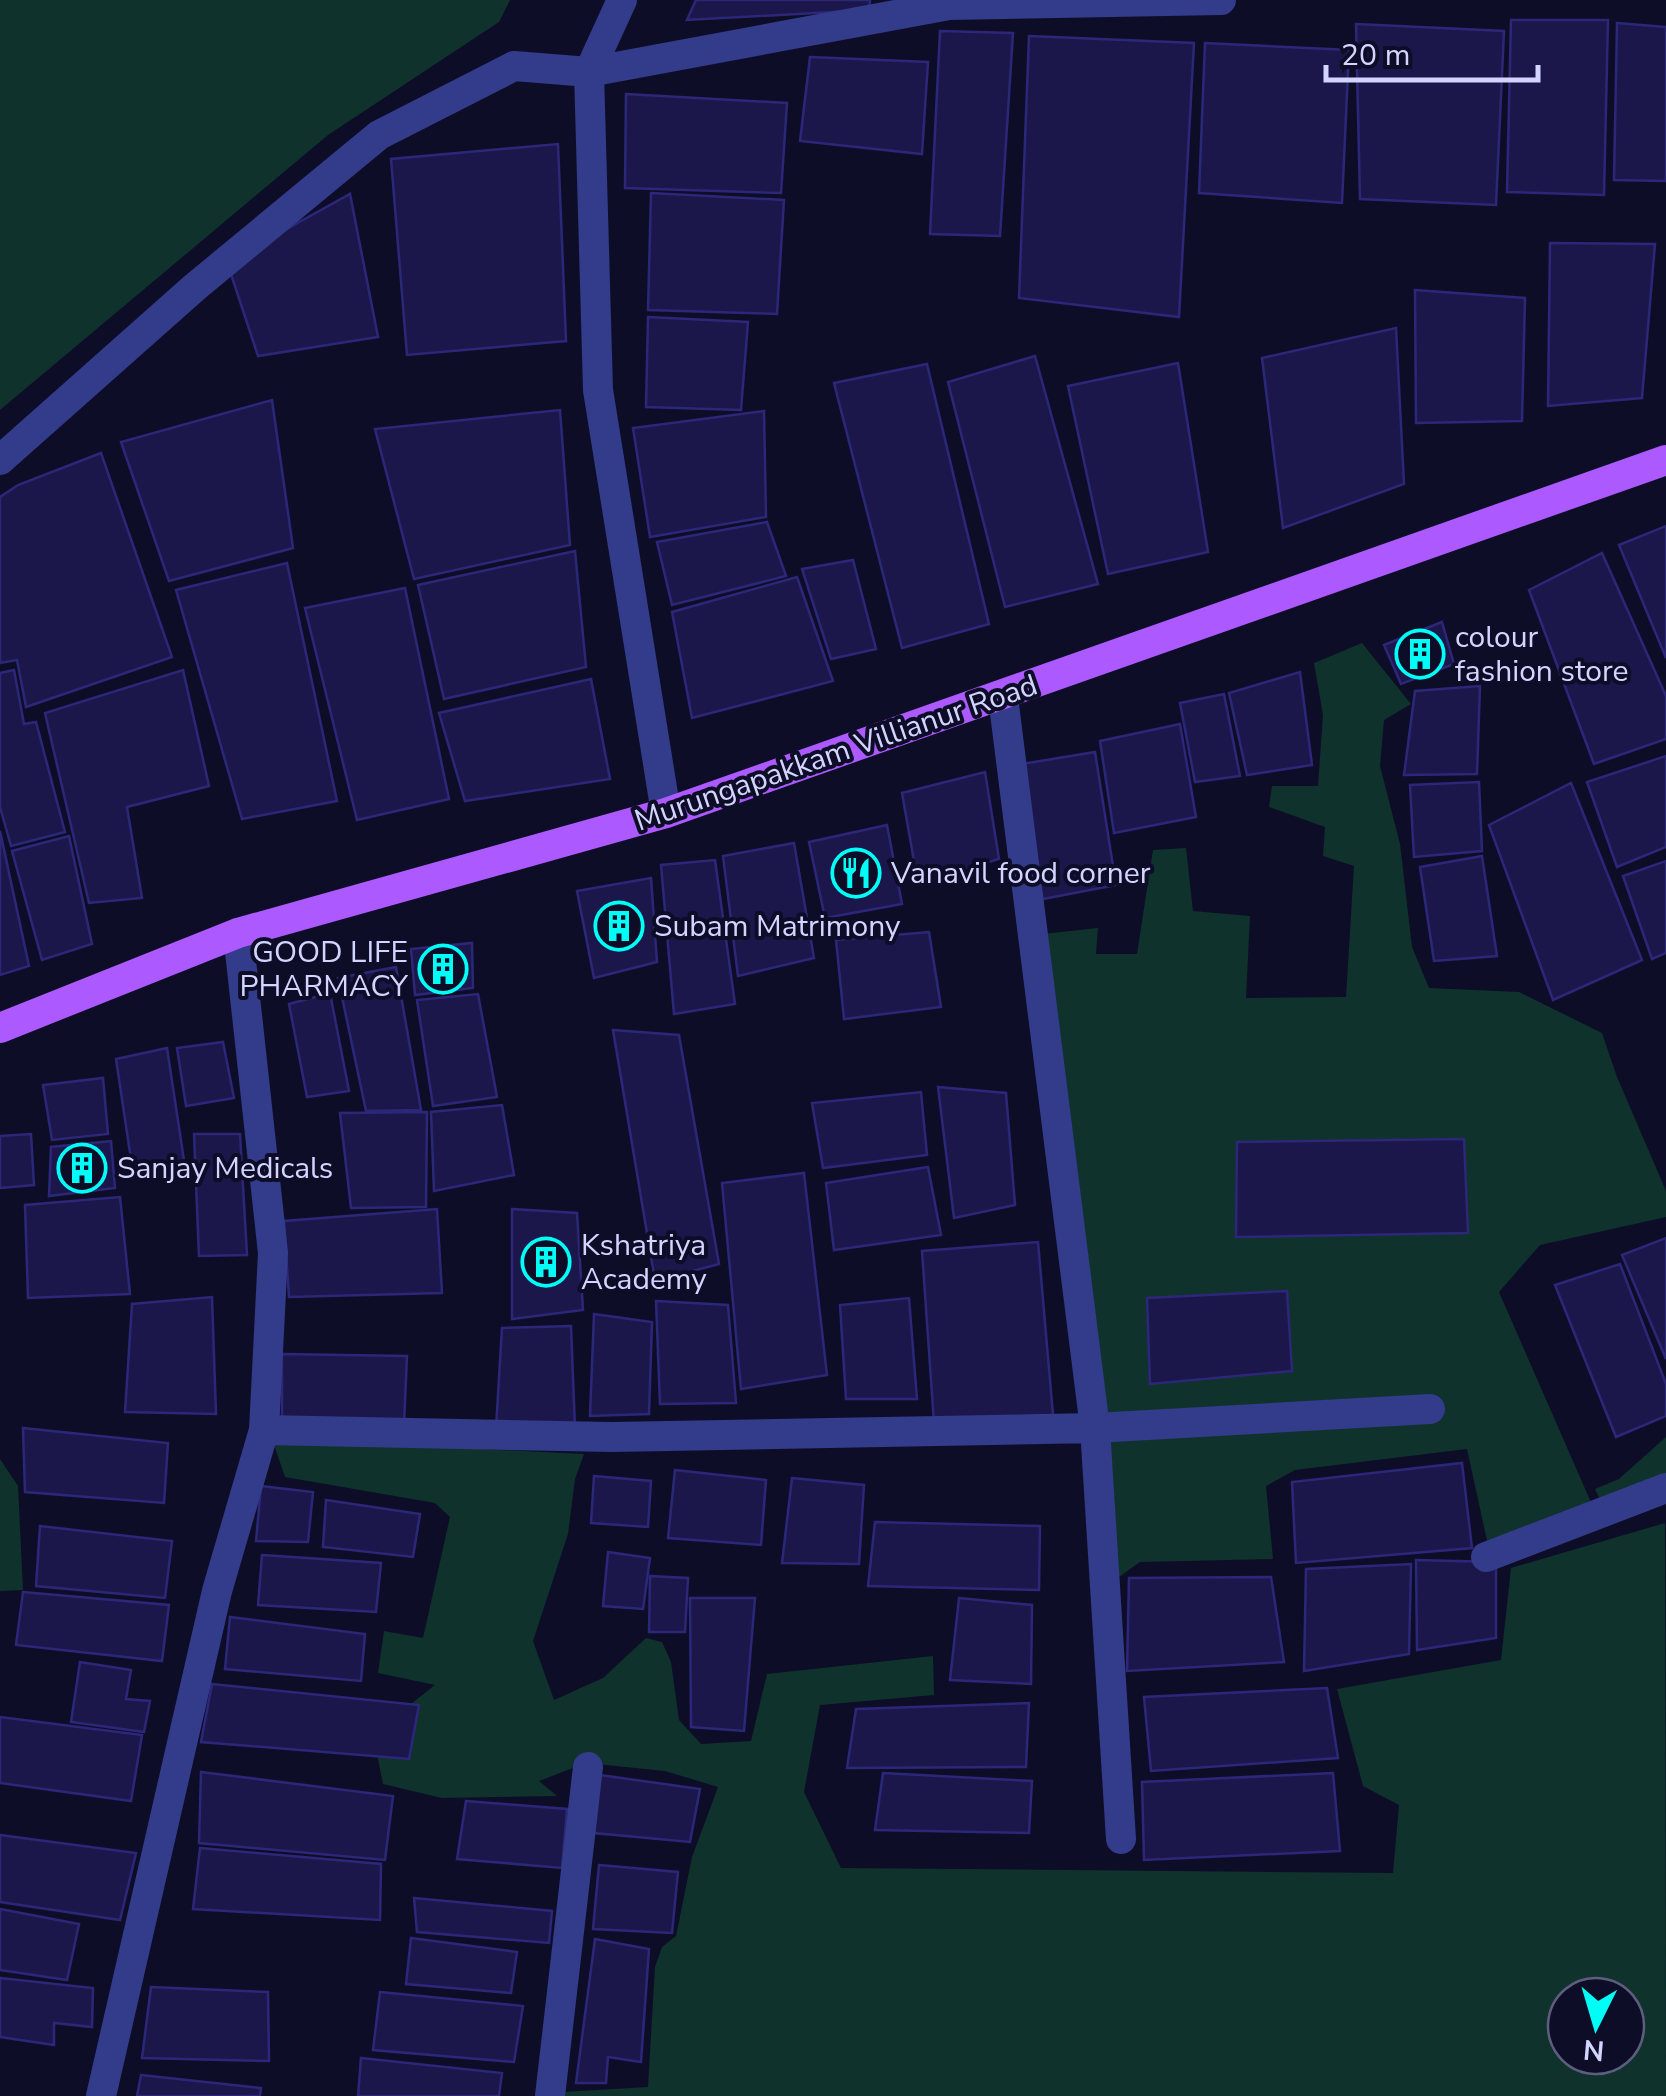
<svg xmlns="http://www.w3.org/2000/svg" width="1666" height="2096" font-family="'Nunito Sans',sans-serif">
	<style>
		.green { fill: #0f322c; fill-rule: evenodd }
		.building { fill: #1b174b; stroke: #2c2779; stroke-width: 2.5 }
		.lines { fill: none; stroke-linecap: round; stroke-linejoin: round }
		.minor { stroke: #333b8b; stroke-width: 30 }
		.major { stroke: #ac5aff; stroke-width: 30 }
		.labels { text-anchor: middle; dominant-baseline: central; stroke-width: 8; stroke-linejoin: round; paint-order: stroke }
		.poi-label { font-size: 30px; fill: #d3d4ff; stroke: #0e0d28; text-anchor: start }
		.street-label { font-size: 30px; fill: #d3d4ff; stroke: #0e0d28 }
	</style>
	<rect width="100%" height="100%" fill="#0e0d28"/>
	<!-- green -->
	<g class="green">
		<path d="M0 0H510L499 22 328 135 0 410Z"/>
		<path d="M1362 643 1411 704 1384 720 1380 766 1400 844 1412 947 1429 988 1519 992 1602 1033 1617 1077 1666 1191V1217L1540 1245 1499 1292 1593 1507 1488 1545 1467 1449 1295 1470 1266 1486 1273 1559 1140 1562 1112 1582 1101 1418 1043 934 1098 928 1096 954H1137L1153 850 1186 848 1193 911 1250 916 1246 998 1346 997 1354 866 1323 856 1325 827 1269 807 1272 786H1318L1323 715 1314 663Z"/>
		<path d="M1666 1437V1481L1603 1506 1595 1489 1619 1479Z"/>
		<path d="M272 1439 584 1454 575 1479 568 1534 533 1641 554 1700 603 1678 646 1638 662 1642 671 1662 679 1720 701 1744 751 1741 767 1674 933 1656 934 1695 820 1705 804 1792 841 1868 1393 1873 1399 1805 1363 1786 1337 1689 1501 1660 1511 1568 1665 1523 1666 2096H563V2092L648 2087 655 1967 662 1947 676 1936 692 1857 718 1787 665 1771 586 1763 539 1781 557 1796 442 1798 383 1784 373 1734 435 1685 378 1673 384 1631 423 1638 450 1517 435 1503 285 1477ZM1566 1996H1626V2056H1566Z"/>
		<path d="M0 1459 18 1486 23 1590 0 1591Z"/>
	</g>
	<!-- building -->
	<g class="building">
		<path d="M696 0H870L869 10 687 20Z"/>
		<path d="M1511 20H1608L1604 195 1507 192Z"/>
		<path d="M1617 23 1666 27V181L1614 180Z"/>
		<path d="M1356 24 1504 31 1496 205 1360 199Z"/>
		<path d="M940 31 1013 33 1000 236 930 234Z"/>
		<path d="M1029 36 1194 43 1179 317 1019 298Z"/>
		<path d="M1205 43 1349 50 1342 203 1199 193Z"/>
		<path d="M810 57 928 62 922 154 800 141Z"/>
		<path d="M626 94 787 103 781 193 625 188Z"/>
		<path d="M558 144 566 341 407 355 391 159Z"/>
		<path d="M651 193 784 200 777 314 648 310Z"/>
		<path d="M350 194 378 337 258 356 227 262Z"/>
		<path d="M1550 243 1655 244 1642 398 1548 406Z"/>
		<path d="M1415 290 1525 298 1522 421 1416 423Z"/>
		<path d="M648 317 748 322 741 410 646 407Z"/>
		<path d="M1396 328 1404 484 1283 528 1262 358Z"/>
		<path d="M1035 356 1098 584 1005 607 948 382Z"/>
		<path d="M1178 363 1208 552 1108 574 1068 386Z"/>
		<path d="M927 364 989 624 902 648 834 383Z"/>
		<path d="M272 400 293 548 169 581 121 442Z"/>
		<path d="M560 410 570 545 414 579 375 429Z"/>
		<path d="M764 411 766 517 650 537 633 428Z"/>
		<path d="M101 453 172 657 26 707 17 660 0 663V497L18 485Z"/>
		<path d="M767 522 786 576 672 605 657 542Z"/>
		<path d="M1666 526V658L1619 545Z"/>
		<path d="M575 551 586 667 444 699 418 585Z"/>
		<path d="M1602 553 1666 696V739L1594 764 1529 590Z"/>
		<path d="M853 560 876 649 831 659 802 569Z"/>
		<path d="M287 563 337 801 242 819 176 590Z"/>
		<path d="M797 577 833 681 692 718 672 612Z"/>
		<path d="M405 588 449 799 357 820 305 608Z"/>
		<path d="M1442 622 1454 664 1401 684 1384 645Z"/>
		<path d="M14 670 24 724 36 722 65 832 11 846 0 807V673Z"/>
		<path d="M183 670 209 786 127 807 142 898 89 903 45 713Z"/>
		<path d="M1300 672 1312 765 1247 775 1229 693Z"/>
		<path d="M591 679 610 779 465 801 439 713Z"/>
		<path d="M1480 686 1477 774 1404 775 1415 691Z"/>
		<path d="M1224 694 1240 776 1195 782 1180 703Z"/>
		<path d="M1180 724 1196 817 1114 833 1100 741Z"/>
		<path d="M1095 752 1116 885 1038 900 1022 764Z"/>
		<path d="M1666 756V847L1617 867 1587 782Z"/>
		<path d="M985 772 999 859 918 884 902 793Z"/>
		<path d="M1479 782 1482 851 1414 857 1410 785Z"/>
		<path d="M1571 783 1642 960 1553 1000 1489 825Z"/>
		<path d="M887 825 902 904 825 918 809 842Z"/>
		<path d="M0 831 29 966 0 975Z"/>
		<path d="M69 836 92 944 42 960 12 851Z"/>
		<path d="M794 843 814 958 738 976 723 856Z"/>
		<path d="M1482 856 1497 956 1434 961 1420 867Z"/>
		<path d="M715 860 735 1004 674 1014 661 865Z"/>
		<path d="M1666 861V953L1652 959 1623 876Z"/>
		<path d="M651 878 657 962 594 978 577 891Z"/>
		<path d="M929 932 941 1007 844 1019 836 940Z"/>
		<path d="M472 943 473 988 415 995 411 949Z"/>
		<path d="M396 967 421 1110 366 1111 338 978Z"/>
		<path d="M330 993 349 1091 307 1097 289 1004Z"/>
		<path d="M478 994 497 1097 433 1106 417 1000Z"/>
		<path d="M613 1030 679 1035 719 1264 655 1281Z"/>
		<path d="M223 1042 234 1098 186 1106 177 1048Z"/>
		<path d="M167 1048 185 1167 133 1173 116 1059Z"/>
		<path d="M103 1078 108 1134 52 1140 43 1085Z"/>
		<path d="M938 1087 1006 1093 1015 1205 954 1218Z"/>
		<path d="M921 1092 927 1155 823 1168 812 1103Z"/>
		<path d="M502 1105 514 1175 434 1191 431 1112Z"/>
		<path d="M427 1112 426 1207 351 1208 340 1113Z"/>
		<path d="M31 1134 34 1185 0 1188V1136Z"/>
		<path d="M194 1134H240L247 1255 199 1256Z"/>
		<path d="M1464 1139 1468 1233 1236 1237 1237 1142Z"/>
		<path d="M111 1141 115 1188 49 1196 51 1147Z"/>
		<path d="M928 1167 941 1235 834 1250 826 1183Z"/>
		<path d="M804 1173 827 1375 741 1389 722 1183Z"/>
		<path d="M120 1197 130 1294 28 1298 25 1205Z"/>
		<path d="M437 1209 442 1293 289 1297 284 1221Z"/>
		<path d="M512 1209 577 1213 583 1310 512 1319Z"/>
		<path d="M1666 1238V1359L1622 1255Z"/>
		<path d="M1038 1242 1053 1415 934 1423 922 1251Z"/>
		<path d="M1620 1264 1666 1384V1416L1616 1437 1555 1285Z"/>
		<path d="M1287 1291 1292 1371 1150 1384 1147 1298Z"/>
		<path d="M212 1297 216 1414 125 1412 132 1304Z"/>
		<path d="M909 1298 917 1399H846L840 1305Z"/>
		<path d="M656 1301 728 1305 736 1403 660 1404Z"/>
		<path d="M594 1314 652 1322 649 1414 590 1416Z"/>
		<path d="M571 1326 575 1428H496L502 1328Z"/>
		<path d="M282 1354 407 1356 404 1424 282 1422Z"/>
		<path d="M23 1428 168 1443 164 1503 25 1492Z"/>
		<path d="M1462 1463 1472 1548 1296 1563 1292 1482Z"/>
		<path d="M675 1470 766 1480 761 1545 668 1538Z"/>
		<path d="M594 1476 651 1481 648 1527 591 1523Z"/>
		<path d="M792 1478 864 1485 859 1564 782 1563Z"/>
		<path d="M261 1486 313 1492 308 1542 256 1541Z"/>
		<path d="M326 1500 420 1514 413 1557 323 1547Z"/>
		<path d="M875 1522 1040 1526 1039 1590 868 1586Z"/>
		<path d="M40 1526 172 1541 165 1598 36 1586Z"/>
		<path d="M608 1552 650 1558 643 1609 603 1606Z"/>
		<path d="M262 1555 381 1563 376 1612 258 1605Z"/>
		<path d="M1416 1560 1496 1562V1638L1417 1650Z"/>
		<path d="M1411 1564 1409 1654 1304 1671 1306 1569Z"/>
		<path d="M650 1576 688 1578 685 1632H649Z"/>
		<path d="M1271 1577 1284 1662 1127 1671 1129 1578Z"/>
		<path d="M23 1592 169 1605 162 1661 16 1645Z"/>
		<path d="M690 1598H755L744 1731 691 1727Z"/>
		<path d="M959 1598 1032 1605 1031 1684 950 1680Z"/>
		<path d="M230 1617 365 1634 361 1681 225 1669Z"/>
		<path d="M80 1662 131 1670 126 1699 150 1701 144 1732 71 1722Z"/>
		<path d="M212 1684 419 1705 409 1759 201 1742Z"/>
		<path d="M1327 1688 1338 1758 1151 1771 1144 1697Z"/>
		<path d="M1029 1703 1026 1767 847 1768 856 1709Z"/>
		<path d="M0 1717 142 1735 131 1801 0 1783Z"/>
		<path d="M201 1772 393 1796 385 1860 199 1843Z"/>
		<path d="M883 1773 1032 1781 1029 1833 875 1830Z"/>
		<path d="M1333 1773 1340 1851 1144 1860 1142 1782Z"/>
		<path d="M600 1775 700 1789 690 1842 594 1833Z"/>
		<path d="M466 1801 567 1809 562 1868 457 1859Z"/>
		<path d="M0 1835 136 1853 120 1920 0 1902Z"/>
		<path d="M200 1848 381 1864 380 1920 193 1909Z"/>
		<path d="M599 1865 678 1872 672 1933 593 1929Z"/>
		<path d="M414 1898 552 1911 549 1943 417 1932Z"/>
		<path d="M0 1909 79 1924 67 1980 0 1970Z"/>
		<path d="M411 1938 517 1952 511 1993 406 1984Z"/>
		<path d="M595 1939 649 1949 641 2062 608 2057 606 2083H576Z"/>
		<path d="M0 1978 93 1988 92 2027 54 2023V2045L0 2037Z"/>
		<path d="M151 1987 268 1992 269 2061 142 2058Z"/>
		<path d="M380 1992 523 2006 514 2062 373 2050Z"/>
		<path d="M361 2058 502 2073 499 2096H358Z"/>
		<path d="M141 2075 261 2088 260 2096H137Z"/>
	</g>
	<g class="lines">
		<!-- minor -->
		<g class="minor">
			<path d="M622 0 589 72 598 390 666 813"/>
			<path d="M0 460 195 287 379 135 514 66 589 72 949 5 1221 0"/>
			<path d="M1003 697 1095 1428 1430 1409"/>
			<path d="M264 1430 612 1437 1095 1428 1121 1839"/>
			<path d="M1486 1557 1666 1488"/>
			<path d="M101 2096 217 1591 264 1430 273 1253 238 933"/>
			<path d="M550 2096 588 1767"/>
		</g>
		<!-- major -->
		<path class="major" d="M0 1028 238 933 666 813 1666 460"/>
	</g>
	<!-- icons -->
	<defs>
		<g id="building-ring" transform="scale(2.5)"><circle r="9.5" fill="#0e0d28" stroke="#00fef6" stroke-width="1.5"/><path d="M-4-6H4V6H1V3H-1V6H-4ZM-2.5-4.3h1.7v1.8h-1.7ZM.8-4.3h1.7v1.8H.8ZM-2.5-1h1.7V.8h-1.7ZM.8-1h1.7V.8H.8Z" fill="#00fef6"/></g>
		<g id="restaurant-ring" transform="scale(2.5)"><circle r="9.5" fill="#0e0d28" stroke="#00fef6" stroke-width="1.5"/><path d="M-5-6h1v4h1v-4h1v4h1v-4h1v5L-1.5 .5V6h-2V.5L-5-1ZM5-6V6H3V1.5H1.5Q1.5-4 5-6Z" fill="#00fef6"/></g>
	</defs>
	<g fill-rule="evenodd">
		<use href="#building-ring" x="1420" y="654"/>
		<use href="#restaurant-ring" x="856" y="873"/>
		<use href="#building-ring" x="619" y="926"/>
		<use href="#building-ring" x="443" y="969"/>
		<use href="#building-ring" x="82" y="1168"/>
		<use href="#building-ring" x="546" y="1262"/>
	</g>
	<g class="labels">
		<!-- poi labels -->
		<g class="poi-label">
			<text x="1455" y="637">colour<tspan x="1455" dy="34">fashion store</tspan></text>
			<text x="891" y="873">Vanavil food corner</text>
			<text x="654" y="926">Subam Matrimony</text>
			<text x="408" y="952" text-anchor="end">GOOD LIFE<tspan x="408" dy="34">PHARMACY</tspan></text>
			<text x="117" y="1168">Sanjay Medicals</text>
			<text x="581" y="1245">Kshatriya<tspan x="581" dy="34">Academy</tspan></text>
		</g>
		<!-- street labels -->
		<g class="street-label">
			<text transform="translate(836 753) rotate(-19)">Murungapakkam Villianur Road</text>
		</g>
	</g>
	<!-- north arrow -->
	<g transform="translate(1596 2026) rotate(185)"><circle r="48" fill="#0e0d28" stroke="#5d5d7e" stroke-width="2.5"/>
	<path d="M0-8L18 38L0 25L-18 38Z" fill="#00fef6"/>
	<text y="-15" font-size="28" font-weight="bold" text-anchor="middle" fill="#d3d4ff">N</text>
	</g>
	<!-- scale -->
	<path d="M1326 65v15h212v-15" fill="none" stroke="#d3d4ff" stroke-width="5"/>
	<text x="1341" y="65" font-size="30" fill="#d3d4ff" stroke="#0e0d28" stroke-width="8" paint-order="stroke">20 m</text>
</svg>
